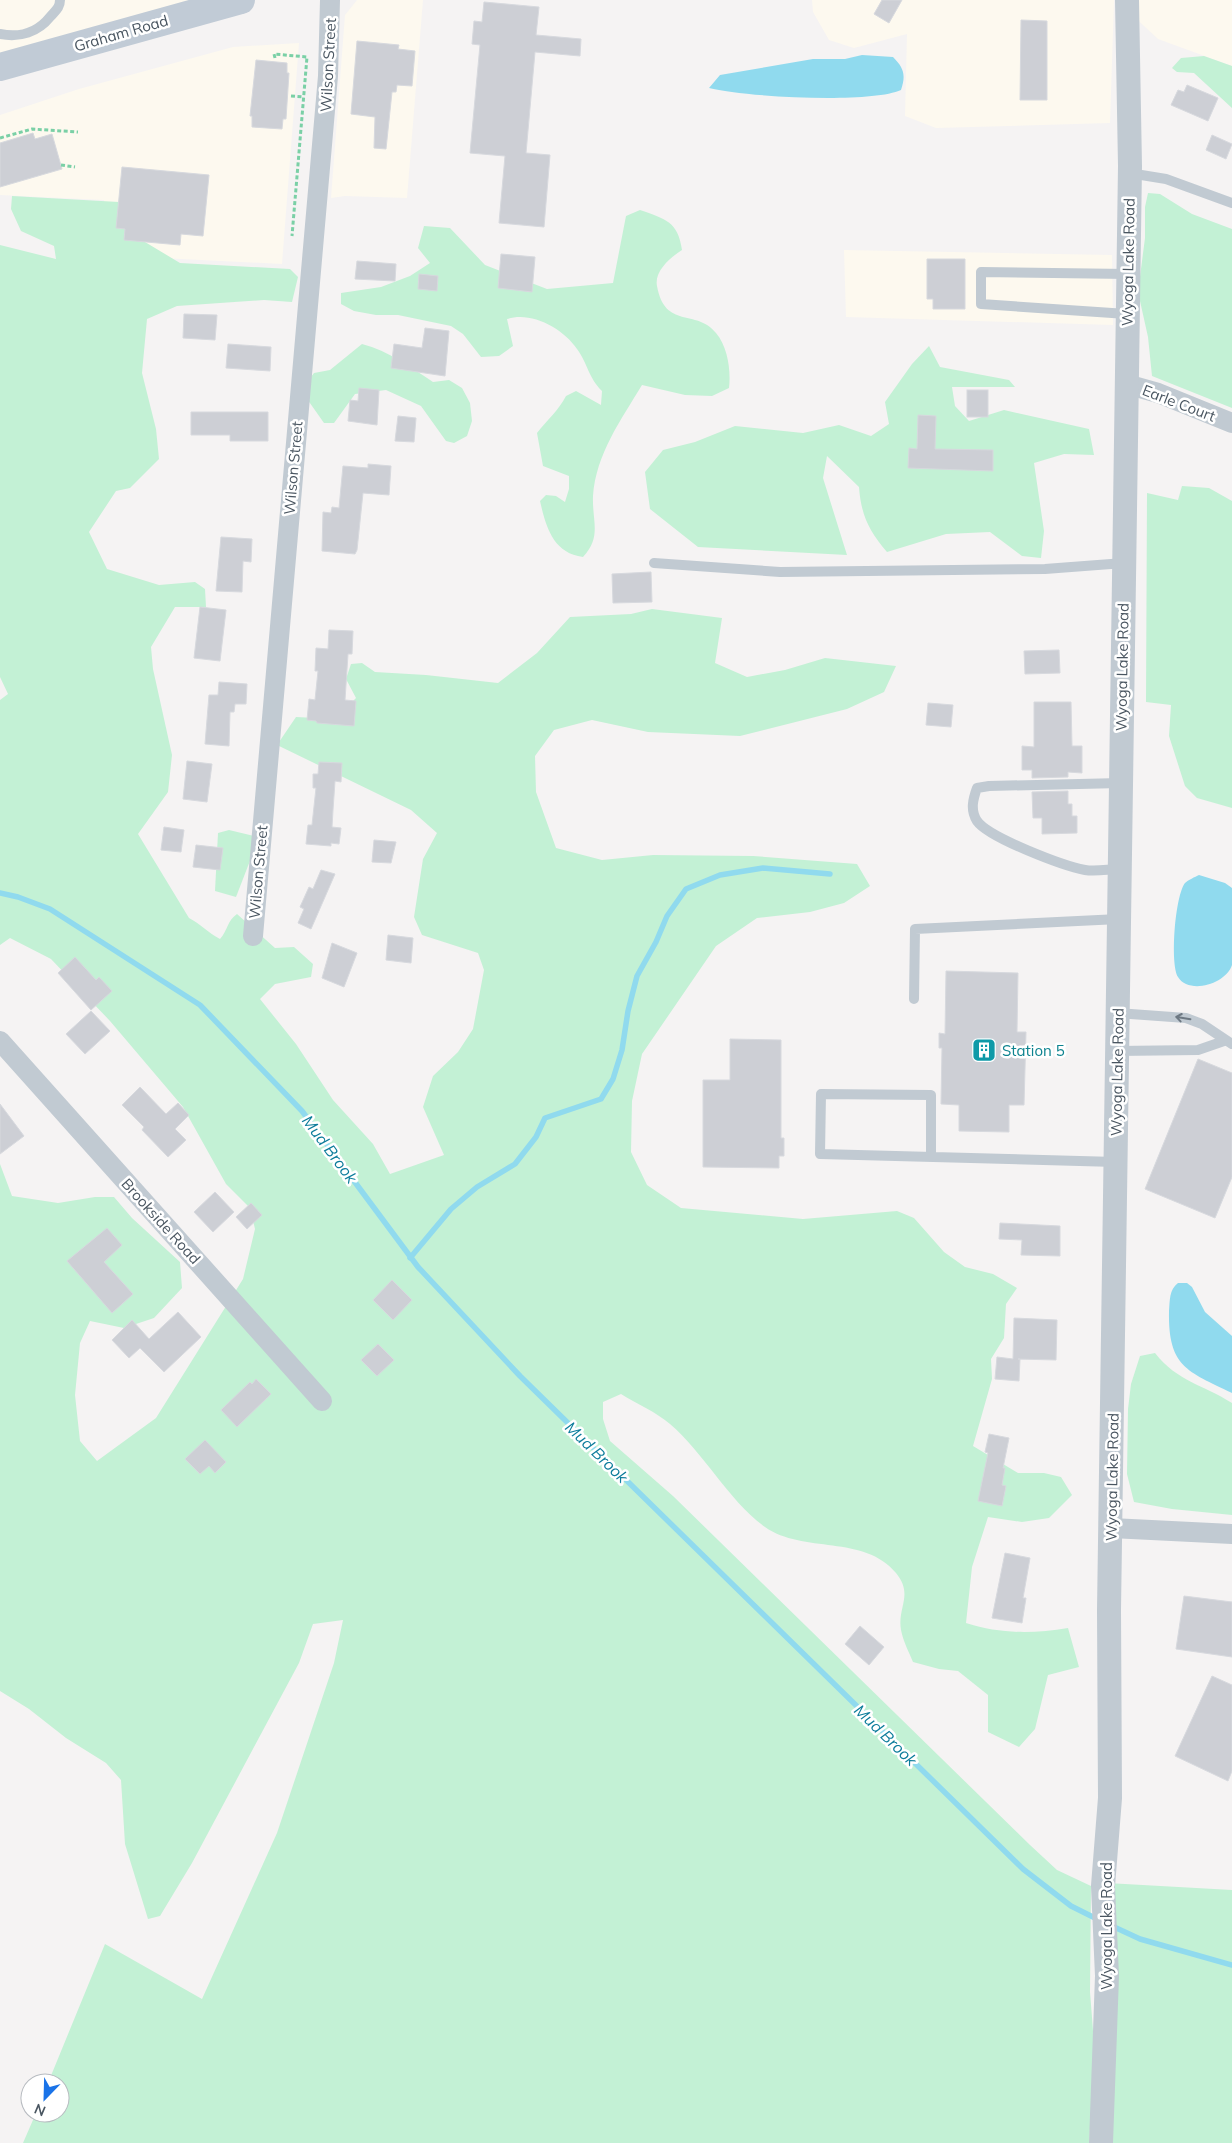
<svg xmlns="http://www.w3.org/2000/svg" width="1232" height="2143" font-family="Mulish,sans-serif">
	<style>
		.commercial { fill: #fdf9ef }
		.green { fill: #c3f1d5 }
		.water { fill: #90daee }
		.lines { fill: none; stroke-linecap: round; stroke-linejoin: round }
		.stream { stroke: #90daee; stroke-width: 5.5 }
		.building { fill: #cdcfd5; stroke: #d7d9de }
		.path { stroke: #7ad0a6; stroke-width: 3; stroke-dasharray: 4 2.5; stroke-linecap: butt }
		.service { stroke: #c1cad2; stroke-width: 10 }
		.minor { stroke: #c1cad2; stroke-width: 20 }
		.tertiary { stroke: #c1cad2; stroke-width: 24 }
		.secondary { stroke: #c1cbd6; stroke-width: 28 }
		.oneway { stroke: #6e7983 }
		.labels { text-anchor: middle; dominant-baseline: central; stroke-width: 5; stroke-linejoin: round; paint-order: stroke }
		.street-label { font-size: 15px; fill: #4a5661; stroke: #fff }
		.culture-label { font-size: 15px; fill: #0d838f; stroke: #fff; text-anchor: start }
		.water-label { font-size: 16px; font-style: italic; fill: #0c7c9b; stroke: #fff }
	</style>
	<rect width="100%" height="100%" fill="#f5f3f3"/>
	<!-- commercial -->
	<g class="commercial">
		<path d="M0 0H241L0 67Z"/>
		<path d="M357 0H423L407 198 345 196 331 198 345 15Z"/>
		<path d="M812 0H1114L1110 123 936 128 905 116 907 34 854 48 829 40 813 12Z"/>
		<path d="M1116 0H1232V66L1158 39Z"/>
		<path d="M299 43 282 264 101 255 104 200 0 195V115L79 89 233 47Z"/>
		<path d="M844 250 1112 255 1113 325 846 317Z"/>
	</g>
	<!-- green -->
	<g class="green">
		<path d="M1204 56 1232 66V108L1194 73 1177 72 1172 68 1181 58Z"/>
		<path d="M1148 193 1160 194 1192 214 1232 229V408L1152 376 1148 337 1138 292 1145 238V207Z"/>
		<path d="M12 196 119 202 145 242 180 263 290 269 298 277 292 302 264 300 177 306 147 319 142 373 156 429 159 459 130 488 116 491 89 532 107 569 159 585 195 582 205 589 206 607H175L151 647 153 669 172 755 168 792 138 834 189 918C201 924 208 933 220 939 228 930 227 921 237 914L275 948 294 947 313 964 311 977 275 984 260 999 296 1044 333 1100 373 1144 390 1174 444 1155 423 1107 433 1076 458 1052 473 1029 484 970 478 953 422 935 414 917 423 859 437 833 411 810 277 745 296 717 335 719 356 698 346 679 351 664 362 663 375 672 426 675 498 683 537 653 570 617 631 614 652 609 722 618 715 663 747 677 785 670 825 658 896 666 884 692 847 709 740 736 648 732 592 720 554 730 535 756 536 792 556 848 602 860 653 855 753 856 857 864 870 886 844 903 810 912 757 918 716 946 642 1054 632 1101 631 1152 647 1185 681 1208 803 1219 897 1211 914 1218 944 1252 965 1267 993 1274 1017 1288 1006 1304 1004 1338 991 1359 992 1379 973 1446 1018 1473H1044L1061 1477 1072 1495 1049 1518 1022 1522 988 1517 972 1567 966 1623C1001 1634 1032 1634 1068 1628L1079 1667 1048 1675 1035 1729 1019 1747 988 1732V1695L958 1671 939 1669 913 1662C909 1652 903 1641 901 1630 897 1607 914 1595 896 1573 864 1534 803 1554 765 1527 728 1500 704 1453 670 1424 656 1412 637 1404 621 1394L603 1402V1419L610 1441 673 1496 1030 1845 1057 1870 1091 1886 1090 1992 1095 2056 1089 2143H23L36 2113H60V2083H48L105 1944 202 1999 277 1833 334 1663 343 1620 313 1624 299 1663 192 1863 160 1916 148 1919 125 1844 121 1780 106 1763 66 1738 29 1709 0 1691V1164L12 1196 58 1203 95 1197H114L132 1218 180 1262 182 1288 154 1318 124 1328 90 1321 80 1343 75 1395 80 1441 97 1461 156 1418 243 1279 255 1229 250 1208 226 1184 183 1107 110 1021 51 959 10 938 0 945V700L8 694 0 677V245L56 259 54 246 21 231 11 209Z"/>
		<path d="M640 210C665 219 678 221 682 250 671 257 654 271 657 286 665 330 696 308 716 333 728 347 731 371 729 388L712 396 685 395 642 385C621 420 596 454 593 496 592 522 602 536 583 557 553 553 546 527 540 501L546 495 556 496 565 502 569 489V476L543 466 537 433C547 420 559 410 566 396L576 391 601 405 602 391C588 377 588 364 577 349 563 328 531 311 507 319L513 346 499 356 481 357 463 334 451 326 398 315H376L354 311 341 304V293L381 287 410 276 430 263 418 248 424 226 450 228 485 265 547 289 613 283 626 216Z"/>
		<path d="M362 344C389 351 410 367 433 382L449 380 462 388 470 403 472 421 467 436 454 443 446 441 421 406 386 390 355 394 334 423H324L305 396 307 382 314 373 330 370Z"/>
		<path d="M929 346 940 367 1009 380 1015 387H952L955 406 969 421 1004 410 1089 429 1094 455 1064 454 1034 463 1044 531 1041 558 1022 556 990 532 946 534 887 552C869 531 861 515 859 487L827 456 823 478 847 555 698 547 650 509 645 472 663 450 695 442 735 426 803 433 839 425 871 436 889 424 885 402 912 364Z"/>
		<path d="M1182 486 1209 488 1232 501V808L1197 798 1185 786 1169 736 1171 705 1146 702 1147 493 1178 500Z"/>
		<path d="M229 830 254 836 253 853 236 897 215 891 218 833Z"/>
		<path d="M1155 1353C1178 1382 1202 1384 1232 1403V1515L1172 1509 1134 1502 1127 1474 1128 1409 1131 1384 1140 1356Z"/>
		<path d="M1107 1883 1232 1890V2143H1102Z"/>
	</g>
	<!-- water -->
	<g class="water">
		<path d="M862 55 893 57C904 68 906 75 901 90 870 104 744 97 709 88L720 75 813 59H845Z"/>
		<path d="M1199 875 1225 883 1232 888C1232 905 1232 951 1232 965 1226 984 1189 995 1178 977 1170 963 1175 896 1185 883 1188 880 1195 877 1199 875Z"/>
		<path d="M1178 1283H1187L1192 1287 1205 1312 1232 1336V1393C1187 1371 1168 1367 1169 1311 1170 1300 1169 1290 1178 1283Z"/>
	</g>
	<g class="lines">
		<!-- stream -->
		<g class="stream">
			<path d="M0 893 18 897 50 909 200 1005 302 1111 418 1267 520 1376 1023 1869 1071 1906 1099 1920"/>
			<path d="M410 1258 451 1209 477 1187 515 1164 536 1137 545 1118 601 1099 613 1079 622 1050 628 1011 637 976 656 942 667 916 686 889 720 875 763 868 830 874"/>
			<path d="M1112 1926 1140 1939 1232 1965"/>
		</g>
	</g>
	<!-- building -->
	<g class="building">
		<path d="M882 0H902L889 23 874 14Z"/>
		<path d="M484 2 539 7 536 35 581 39 580 56 535 52 526 153 550 155 544 227 499 223 505 156 470 153 480 45 472 44 474 21 482 22Z"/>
		<path d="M1021 20 1047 21V100H1020Z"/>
		<path d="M357 41 399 45 398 49 415 51 412 86 397 85 396 92H392L386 149 374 148 375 117 351 114Z"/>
		<path d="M256 60 287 63V73H289L286 119H283L282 129 252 127V116H250Z"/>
		<path d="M1187 85 1218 98 1208 121 1171 105 1178 90 1184 92Z"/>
		<path d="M33 133 35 139 52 134 62 169 0 187V143Z"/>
		<path d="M1212 135 1232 144 1226 159 1206 150Z"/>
		<path d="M122 167 209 175 203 236 181 234 180 245 124 240 125 229 116 228Z"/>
		<path d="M501 254 535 257 532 292 498 288Z"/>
		<path d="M927 259H965V309H933V299H927Z"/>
		<path d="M357 261 396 264 395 281 355 279Z"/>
		<path d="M419 274 438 276 437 291 418 289Z"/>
		<path d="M184 314 217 315 215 340 183 338Z"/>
		<path d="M425 328 449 331 445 376 391 368 394 344 422 348Z"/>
		<path d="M228 344 271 347 270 371 226 368Z"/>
		<path d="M359 388 379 390 377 425 348 421 350 400 358 401Z"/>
		<rect x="967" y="390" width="21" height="27"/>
		<path d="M191 412H268V441H230V435H191Z"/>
		<path d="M918 415 936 416 935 449 993 450V471L908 468 909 448 917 449Z"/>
		<path d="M398 416 416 418 414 442 395 441Z"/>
		<path d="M368 464 391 466 389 495 363 493 357 550 355 554 322 551 323 512 331 513 332 507 339 508 343 466 368 468Z"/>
		<path d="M221 537 252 539 251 562 243 561 242 592 216 591Z"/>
		<path d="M651 572 652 602 613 603 612 574Z"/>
		<path d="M200 607 226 610 220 661 194 658Z"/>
		<path d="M329 630 353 631 352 654H348L345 700 356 701 354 726 317 723 316 721 307 720 309 699 315 700 318 671H315L316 648 328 649Z"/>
		<path d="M1059 650 1060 673 1025 674 1024 651Z"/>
		<path d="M219 682 247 684 246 704H235L234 712H230L229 746 205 744 209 695H218Z"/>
		<path d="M1034 702H1071L1072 746H1082V773L1068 772V777L1032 778V770H1022V746L1034 747Z"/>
		<path d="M928 703 953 705 951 727 926 725Z"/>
		<path d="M187 761 212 764 207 802 183 799Z"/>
		<path d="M319 762 342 763 341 782 335 781 333 810 332 827 341 828 339 844 331 843V846L306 844 308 825H312L316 788H313V774H318Z"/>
		<path d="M1068 791V804H1072V816H1077V833L1042 834V818H1033L1032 792Z"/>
		<path d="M164 827 184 830 181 852 161 850Z"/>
		<path d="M374 840 396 842 391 863 372 862Z"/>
		<path d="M196 845 223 848 220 870 193 867Z"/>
		<path d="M321 870 335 874 311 929 298 923 304 909 300 907 309 887 313 889Z"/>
		<path d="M388 935 413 938 411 963 386 960Z"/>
		<path d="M332 943 357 953 344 987 322 978Z"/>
		<path d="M75 957 96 980 99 977 112 991 91 1010 58 973Z"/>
		<path d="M946 971 1018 973 1017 1032H1026L1024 1105H1009V1132L959 1131V1105L941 1104 942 1048H939V1033L945 1034Z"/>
		<path d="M91 1011 110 1031 85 1054 66 1034Z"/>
		<path d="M730 1039 781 1040V1138H784V1156H779V1168L703 1167V1080H730Z"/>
		<path d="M1198 1059 1232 1073V1177L1215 1218 1145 1189Z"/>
		<path d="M140 1087 166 1114 178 1103 189 1115 175 1129 186 1140 168 1157 142 1130 144 1127 122 1105Z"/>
		<path d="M0 1104 24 1136 0 1154Z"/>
		<path d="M215 1192 234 1212 213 1232 194 1212Z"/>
		<path d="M251 1203 262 1215 247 1229 236 1217Z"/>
		<path d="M1000 1223 1060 1226V1256L1021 1255 1022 1240 999 1239Z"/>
		<path d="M107 1228 122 1245 104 1262 133 1294 112 1313 67 1261Z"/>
		<path d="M392 1280 412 1300 393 1320 373 1300Z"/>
		<path d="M178 1312 201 1337 164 1372 140 1348 129 1358 112 1340 132 1320 149 1339Z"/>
		<path d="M1014 1318 1057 1320 1056 1360 1018 1359H1020L1019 1381 995 1379 997 1357 1013 1359Z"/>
		<path d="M378 1344 394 1360 377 1376 361 1360Z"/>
		<path d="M256 1379 271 1394 237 1427 221 1410 250 1382 252 1384Z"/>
		<path d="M989 1434 1009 1438 1003 1468H1005L1002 1485 1006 1486 1002 1506 978 1501 988 1453 985 1452Z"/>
		<path d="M205 1440 226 1462 215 1473 209 1466 200 1474 185 1459Z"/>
		<path d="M1005 1553 1030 1558 1023 1598H1026L1022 1623 992 1618Z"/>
		<path d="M1184 1596 1232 1602V1657L1176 1649Z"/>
		<path d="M860 1626 884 1647 869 1665 845 1644Z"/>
		<path d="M1212 1676 1232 1685V1771L1228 1781 1175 1756Z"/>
	</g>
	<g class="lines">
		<!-- path -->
		<g class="path">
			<path d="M275 58 274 54 307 57 292 236"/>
			<path d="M291 96 304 97"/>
			<path d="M0 138 32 129 78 132"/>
			<path d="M61 165 75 167"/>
		</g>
		<!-- service -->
		<g class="service">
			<path d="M0 34C20 38 38 32 50 17 55 11 60 8 60 0"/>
			<path d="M1129 173 1166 179 1232 203"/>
			<path d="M1127 314 981 304V272L1128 274"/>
			<path d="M654 563 780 572 1045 569 1124 563"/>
			<path d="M1120 869C1109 869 1096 872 1085 870 1064 866 989 838 977 821 970 810 973 799 977 788L989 786 1121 783"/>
			<path d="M914 999 915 929 1119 919"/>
			<path d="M1117 1013 1186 1018 1202 1024 1232 1044"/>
			<path d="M1117 1051 1198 1050 1224 1041"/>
			<path d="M931 1157V1095L821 1094 820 1154 1116 1162"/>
		</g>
		<!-- minor -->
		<g class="minor">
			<path d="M1126 384 1158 393 1232 423"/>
			<path d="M253 936 328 76 330 0"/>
			<path d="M0 1041 322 1401"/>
			<path d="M1111 1528 1232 1534"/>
		</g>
		<!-- tertiary -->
		<path class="tertiary" d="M1101 2143 1107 1976 1103 1886 1110 1798 1109 1610 1130 166 1127 0"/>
		<!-- secondary -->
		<path class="secondary" d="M0 67 241 0"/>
	</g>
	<!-- one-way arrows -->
	<defs><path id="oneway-shaft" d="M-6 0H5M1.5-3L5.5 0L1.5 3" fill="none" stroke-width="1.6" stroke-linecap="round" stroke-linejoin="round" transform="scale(1.25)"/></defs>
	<use class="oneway" href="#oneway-shaft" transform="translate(1183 1018) rotate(-171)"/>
	<!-- icons -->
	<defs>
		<g id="building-square" transform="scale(1.25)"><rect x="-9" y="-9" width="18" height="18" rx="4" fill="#0f9aa8" stroke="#fff"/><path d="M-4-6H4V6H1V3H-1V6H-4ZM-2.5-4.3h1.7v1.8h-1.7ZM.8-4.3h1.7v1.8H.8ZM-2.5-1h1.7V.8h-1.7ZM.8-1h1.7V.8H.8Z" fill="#fff"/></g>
	</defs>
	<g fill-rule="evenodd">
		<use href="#building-square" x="984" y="1050"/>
	</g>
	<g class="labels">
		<!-- street labels -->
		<g class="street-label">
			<text transform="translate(121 33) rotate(-16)">Graham Road</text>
			<text transform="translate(328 65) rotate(-87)">Wilson Street</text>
			<text transform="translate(1128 262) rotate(-89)">Wyoga Lake Road</text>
			<text transform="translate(1179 403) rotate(21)">Earle Court</text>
			<text transform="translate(293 468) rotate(-85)">Wilson Street</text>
			<text transform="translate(1122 667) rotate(-89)">Wyoga Lake Road</text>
			<text transform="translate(258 872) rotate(-85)">Wilson Street</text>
			<text transform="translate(1117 1072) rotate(-89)">Wyoga Lake Road</text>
			<text transform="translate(161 1221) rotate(48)">Brookside Road</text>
			<text transform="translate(1112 1477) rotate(-89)">Wyoga Lake Road</text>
			<text transform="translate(1106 1926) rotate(-90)">Wyoga Lake Road</text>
		</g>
		<!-- culture labels -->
		<g class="culture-label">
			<text x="1002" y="1050">Station 5</text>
		</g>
		<!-- water labels -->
		<g class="water-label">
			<text transform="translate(330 1149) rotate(53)">Mud Brook</text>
			<text transform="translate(597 1452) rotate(44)">Mud Brook</text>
			<text transform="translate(886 1735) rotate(44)">Mud Brook</text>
		</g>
	</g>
	<!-- north arrow -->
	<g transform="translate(45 2098) rotate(203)"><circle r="24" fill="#ffffff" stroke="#b7bbc0"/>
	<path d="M0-4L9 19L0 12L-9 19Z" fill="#1a73e8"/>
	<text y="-8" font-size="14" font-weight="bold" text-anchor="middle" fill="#4a5661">N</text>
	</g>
</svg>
